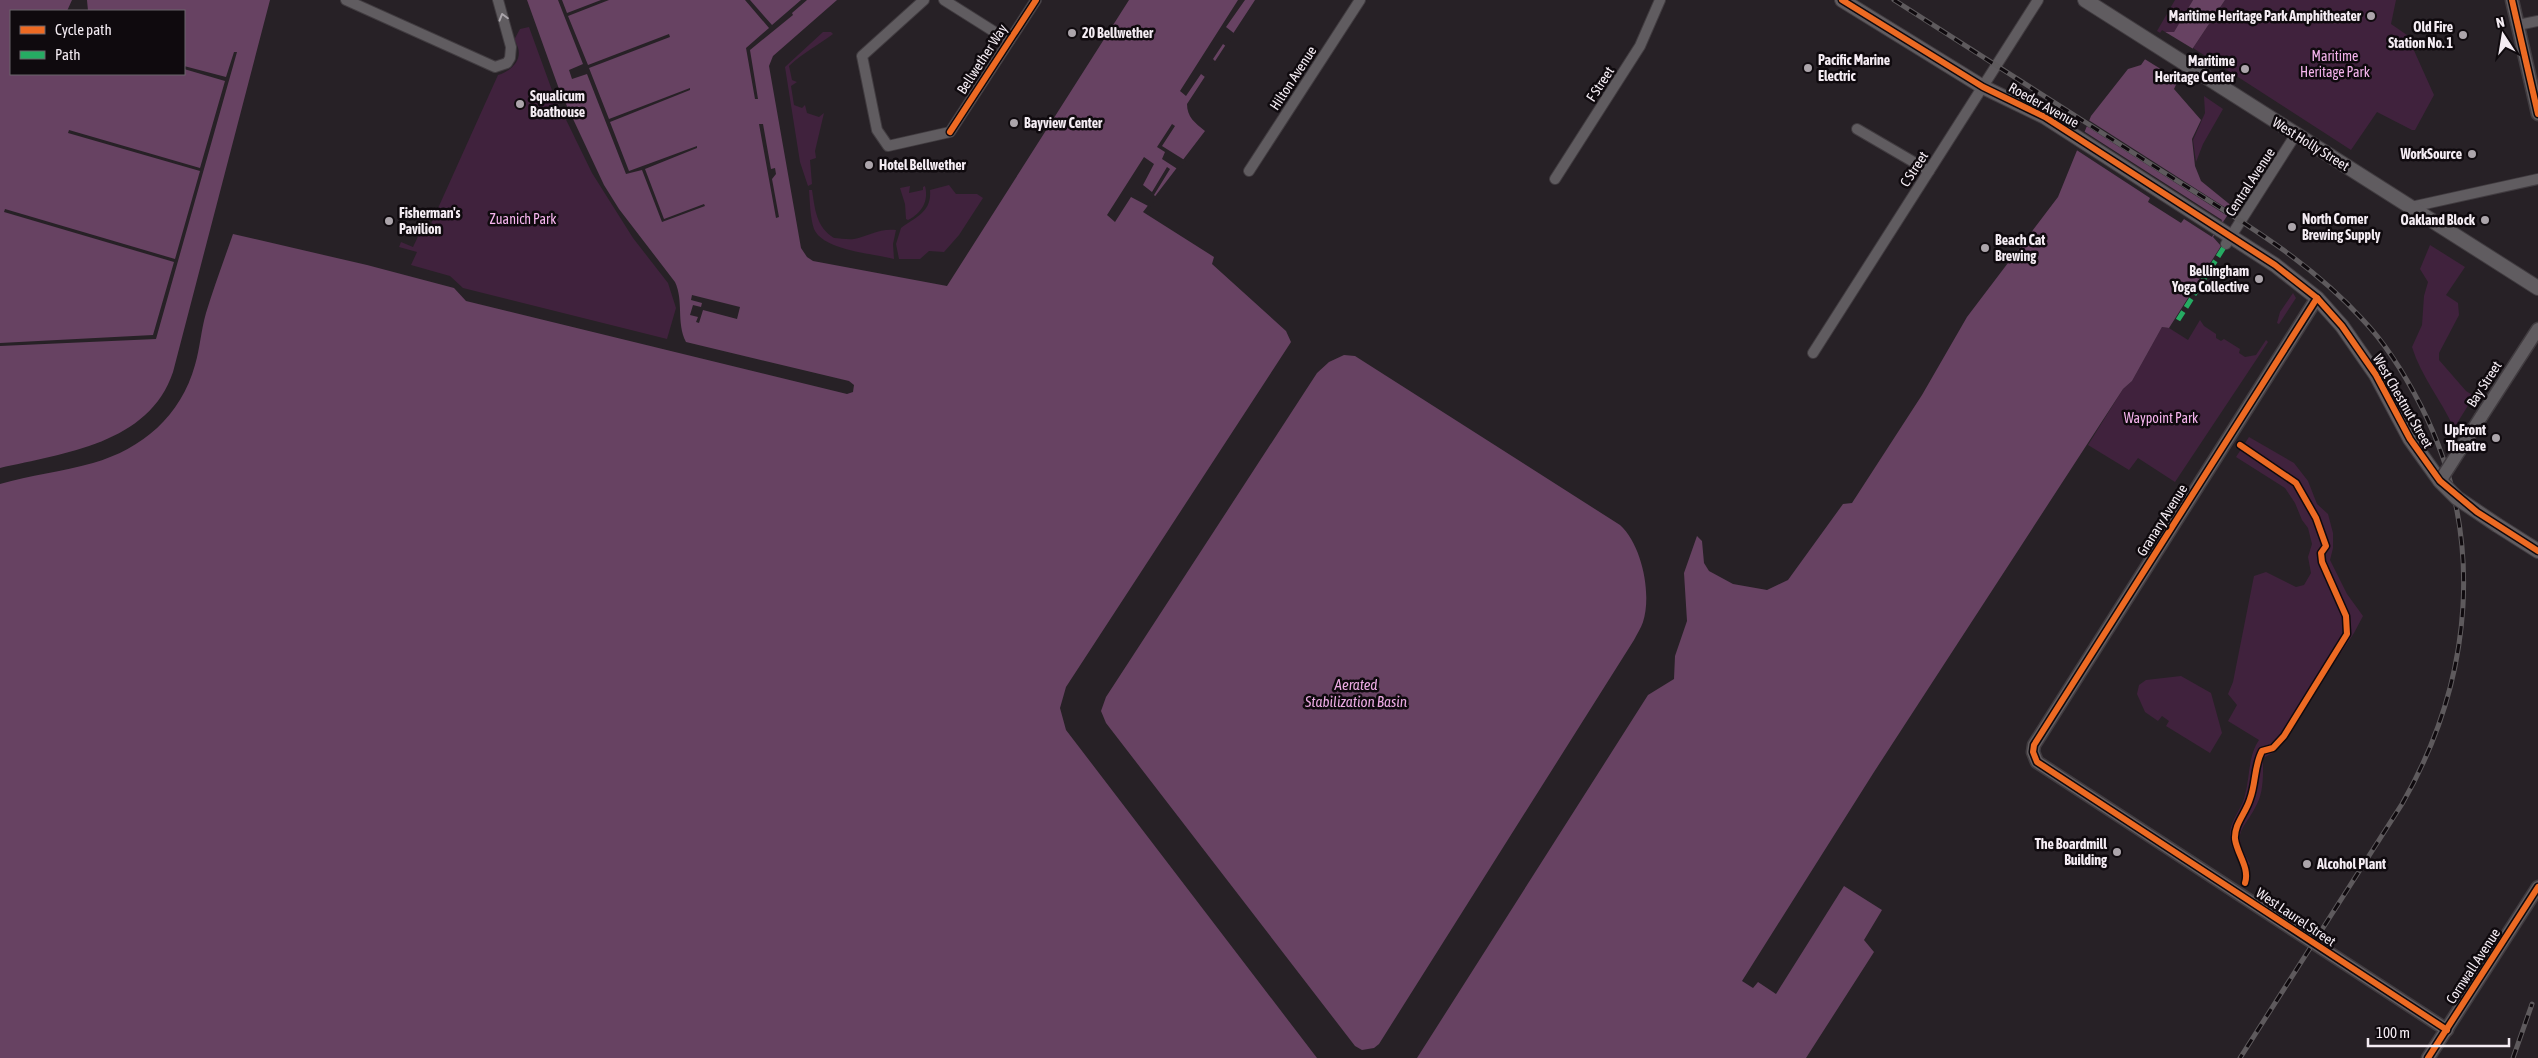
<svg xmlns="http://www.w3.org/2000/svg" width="2538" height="1058" font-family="'Asap Condensed',sans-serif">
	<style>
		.green { fill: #40223d }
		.water { fill: #674262; fill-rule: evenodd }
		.pier { fill: #272126 }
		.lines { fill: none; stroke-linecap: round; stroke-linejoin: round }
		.minor-casing { stroke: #413c40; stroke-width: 12 }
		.tertiary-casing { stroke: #413c40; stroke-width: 15 }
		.secondary-casing { stroke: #413c40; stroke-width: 16 }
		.minor { stroke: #605c60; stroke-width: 10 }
		.tertiary { stroke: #605c60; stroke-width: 12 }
		.secondary { stroke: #605c60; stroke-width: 14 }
		.rail-casing { stroke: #5e5a5d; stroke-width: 5 }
		.rail { stroke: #0f0a0e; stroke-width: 3; stroke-dasharray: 9; stroke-linecap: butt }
		.tertiary-bridge-casing { stroke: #413c40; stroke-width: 15; stroke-linecap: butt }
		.secondary-bridge-casing { stroke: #413c40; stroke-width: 16; stroke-linecap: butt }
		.tertiary-bridge { stroke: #605c60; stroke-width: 12 }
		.secondary-bridge { stroke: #605c60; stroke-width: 14 }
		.quiet { stroke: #26ab63; stroke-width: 5; stroke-dasharray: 10 5; stroke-linecap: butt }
		.cycleway-casing { stroke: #0f0a0e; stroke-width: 9 }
		.cycleway { stroke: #ed6a23; stroke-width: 6 }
		.oneway { stroke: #aaa4aa }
		.poi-dot { fill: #aca5ab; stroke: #0f0a0e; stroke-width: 2 }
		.labels { text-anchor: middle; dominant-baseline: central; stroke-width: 5; stroke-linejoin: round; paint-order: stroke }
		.poi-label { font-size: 14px; font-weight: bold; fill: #f4ecf3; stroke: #0f0a0e; text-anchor: start }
		.park-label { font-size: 14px; fill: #f5b4ed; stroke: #0f0a0e }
		.street-label { font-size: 14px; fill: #f4ecf3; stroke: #0f0a0e }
		.water-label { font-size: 15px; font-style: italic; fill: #ecabe3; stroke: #0f0a0e }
	</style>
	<rect width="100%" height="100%" fill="#272126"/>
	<!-- green -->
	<g class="green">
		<path d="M2175 0H2193L2174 32H2164L2162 34 2157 31Z"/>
		<path d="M2225 0H2396L2391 24 2407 35 2434 95 2415 130H2412L2377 112 2351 150 2193 48Z"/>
		<path d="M529 27 553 93 592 173 633 238 668 283 676 308 667 339 463 288 450 276 411 265 417 252 399 247 401 242 413 247 424 224 430 226 498 75C514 70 526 56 514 40L520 29Z"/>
		<path d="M823 32H831L833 34C817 46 804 52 789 66L792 80 797 82 791 86 794 105 802 108 805 105 807 113 819 117 824 113 815 151 816 158 810 160 812 184 808 186 800 162 785 67Z"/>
		<path d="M2204 96 2223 109 2203 144 2196 162 2193 140 2205 113Z"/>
		<path d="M949 185 956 194H977L983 198 959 235 944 252 929 251 920 259H899L896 244 901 228C916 217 932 212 930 190Z"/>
		<path d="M910 186 909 193 923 190V187L925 186C929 201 922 213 908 220L906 219 905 204 900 188Z"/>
		<path d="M809 190H812C815 209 816 227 834 238 840 238 848 240 854 239 868 236 880 228 896 230L893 244 894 259C872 253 824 251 814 229 810 217 810 202 809 190Z"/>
		<path d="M2430 245 2465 267 2446 295 2458 303 2459 315 2439 353V360L2466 391 2474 396 2454 428C2441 400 2421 376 2412 347L2422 325 2424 296 2428 282 2420 269Z"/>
		<path d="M2293 293 2296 298 2294 301 2279 324 2277 323 2280 312Z"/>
		<path d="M2200 320 2204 326 2216 334V338L2221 341 2224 339 2240 349 2239 353 2245 357 2256 355 2266 340 2268 342 2175 482 2138 458 2129 470 2088 445 2123 389 2132 381 2162 327 2169 328 2188 340Z"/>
		<path d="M2249 437 2294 463 2308 481 2317 504 2328 514 2333 533V548L2330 560 2347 594 2363 616 2354 633 2276 751 2263 758C2263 772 2264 791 2257 804 2242 834 2231 830 2250 864L2246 868C2235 859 2227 841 2231 827 2234 816 2243 806 2245 795 2250 777 2248 756 2259 740L2228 721 2237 705 2228 694 2233 682 2254 576 2266 572 2296 587 2304 585 2311 573 2308 557 2312 544 2308 528 2302 520 2295 503 2285 488 2236 457Z"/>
		<path d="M2181 676 2211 693 2222 733 2210 753 2166 726 2169 721 2162 716 2158 721 2145 712 2137 694 2139 685 2146 680Z"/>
	</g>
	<!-- water -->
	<g class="water">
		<path d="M0 0H270L173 372C149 444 64 453 0 468ZM11 11H184V74H11Z"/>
		<path d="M527 0H837L773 56 769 66 801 248 807 257 813 261 947 286 1129 0H1255L1187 104C1187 117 1195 123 1205 131L1143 212 1214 257 1212 264 1286 331 1291 342 1066 687 1060 708 1066 730 1317 1058H0V484C30 475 62 472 93 463 142 449 181 416 195 365 200 348 201 330 206 313 214 287 224 260 233 234L367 265 454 288 466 301 847 394 853 392 854 385 849 381 686 342C676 322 684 301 675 282L619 209 604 185 559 89Z"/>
		<path d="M2193 0H2225L2193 48 2174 89 2201 120 2192 139 2195 166 2201 181 2233 207 2213 237 2221 246 2169 328 2162 327 2132 381 2123 389 1874 772 1742 981 1753 988 1758 982 1776 994 1844 886 1882 910 1864 940 1874 952 1806 1058H1417L1648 695 1674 679 1675 656 1687 621 1684 573 1697 536 1702 541 1704 563 1709 571 1733 584 1767 590 1788 580 1843 504 1852 503 1922 395 1967 317 2058 197 2091 116 2128 69 2141 65 2164 32H2174Z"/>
		<path d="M1344 355 1355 356 1620 525C1642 545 1652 594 1643 622 1641 628 1637 634 1634 640L1379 1044 1374 1048 1362 1050 1355 1046 1106 723 1101 711 1106 697 1317 373 1329 362Z"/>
	</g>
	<!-- pier -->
	<g class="pier">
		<path d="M72 0H87L88 11H67Z"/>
		<path d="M558 0H562L567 13 601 0H609L568 16 588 65 669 34 670 37 589 68 609 119 690 88V90L610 122 629 171 697 146V148L645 169 664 219 704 204 705 206 662 222 642 170 626 174 587 74 572 79 569 70 583 64Z"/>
		<path d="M745 0H750L772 25 801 0H807L792 13 793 15 750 50 758 99H755L746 48 769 28Z"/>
		<path d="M1238 0H1245L1226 27 1235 34 1227 47 1223 44 1213 59 1216 62 1205 77 1201 74 1186 96 1180 91Z"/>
		<path d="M2162 30 2195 50 2180 81 2143 58Z"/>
		<path d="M234 52H237L156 339 0 346V343L153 335 174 262 4 212 5 209 175 259 200 171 68 133 69 130 200 168 225 81 184 69V66L226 77Z"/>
		<path d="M2087 119 2229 210 2226 215 2085 125Z"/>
		<path d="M759 124H763L771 169 775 168 776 174 772 179 779 217 776 218Z"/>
		<path d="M1172 124 1175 126 1162 146 1186 161 1179 170 1162 159 1165 152 1157 147Z"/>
		<path d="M2082 130 2222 220 2212 237 2184 219 2181 223 2148 202 2150 198 2075 149Z"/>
		<path d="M1144 157 1154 164 1143 185 1152 192 1167 167 1170 169 1154 195 1157 198 1150 207 1131 197 1115 222 1107 215Z"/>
		<path d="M692 295 740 307 737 319 703 310 699 323 696 322 698 317 690 315 693 305 701 307 702 303 691 300Z"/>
	</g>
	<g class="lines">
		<!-- minor casing -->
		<g class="minor-casing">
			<g id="minor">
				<path d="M346 0 495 67 507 63 510 58 511 47 498 0"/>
				<path d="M924 0 862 56 877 130 888 146 950 132 1036 0"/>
				<path d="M944 0 1009 41"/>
				<path d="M2518 25 2538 21"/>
				<path d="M1857 129 1929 171"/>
				<path d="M1249 171 1360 0"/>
				<path d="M1555 179 1640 46 1660 0"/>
				<path d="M2411 207 2538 179"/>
				<path d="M2226 244 2296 134"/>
				<path d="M1813 353 2038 0"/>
			</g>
		</g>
		<!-- tertiary casing -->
		<g class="tertiary-casing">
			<g id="tertiary">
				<path d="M2512 0 2538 114"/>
				<path d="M2317 298 2034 745 2033 752 2037 762 2447 1030"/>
				<path d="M2481 417 2538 329"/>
				<path d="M2428 1058 2538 887"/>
			</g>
		</g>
		<!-- secondary casing -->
		<g class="secondary-casing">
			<g id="secondary">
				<path d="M1842 0 1983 87 2045 117 2275 265 2317 298 2342 326 2376 375 2410 439 2440 481"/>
				<path d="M2085 0 2538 288"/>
				<path d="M2497 525 2538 551"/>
			</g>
		</g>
		<!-- minor -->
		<use href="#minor" class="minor"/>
		<!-- tertiary -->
		<use href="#tertiary" class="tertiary"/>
		<!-- secondary -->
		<use href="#secondary" class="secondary"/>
		<!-- rail casing -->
		<g class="rail-casing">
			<g id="rail">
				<path d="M1894 0C1981 56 2069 112 2157 168 2229 214 2305 256 2363 320 2387 345 2405 375 2421 406 2487 536 2473 680 2402 804L2240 1058"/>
				<path d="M2513 1058 2532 1004"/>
			</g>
		</g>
		<!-- rail -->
		<use href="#rail" class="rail"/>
		<!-- tertiary-bridge casing -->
		<g class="tertiary-bridge-casing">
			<path id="tertiary-bridge" d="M2440 481 2481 417"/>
		</g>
		<!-- secondary-bridge casing -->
		<g class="secondary-bridge-casing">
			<path id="secondary-bridge" d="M2440 481 2457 498 2497 525"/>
		</g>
		<!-- tertiary-bridge -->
		<use href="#tertiary-bridge" class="tertiary-bridge"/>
		<!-- secondary-bridge -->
		<use href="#secondary-bridge" class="secondary-bridge"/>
		<!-- quiet -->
		<path class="quiet" d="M2178 320 2226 244"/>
		<!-- cycleway casing -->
		<g class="cycleway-casing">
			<g id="cycleway">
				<path d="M1842 0 1983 87 2045 117 2275 265 2317 298 2342 326 2376 375 2410 439 2440 481 2477 512 2538 551"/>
				<path d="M2512 0 2538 114"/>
				<path d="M950 132 1036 0"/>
				<path d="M2317 298 2034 745 2033 752 2037 762 2447 1030"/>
				<path d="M2240 445 2296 483 2316 518 2326 546 2321 553 2322 562 2346 616 2347 634 2284 736 2273 748 2262 751C2254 766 2256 783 2250 799 2246 813 2234 824 2235 839 2237 854 2250 868 2245 883"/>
				<path d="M2428 1058 2538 887"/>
			</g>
		</g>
		<!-- cycleway -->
		<use href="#cycleway" class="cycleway"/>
	</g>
	<!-- one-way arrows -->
	<defs><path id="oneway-chevron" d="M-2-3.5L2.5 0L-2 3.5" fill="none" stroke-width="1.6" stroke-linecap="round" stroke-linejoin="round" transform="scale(1.25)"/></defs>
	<use class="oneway" href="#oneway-chevron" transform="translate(503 17) rotate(-106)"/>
	<!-- markers -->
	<g class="poi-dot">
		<circle cx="2371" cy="16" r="5"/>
		<circle cx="1072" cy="33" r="5"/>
		<circle cx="2463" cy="35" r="5"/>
		<circle cx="1808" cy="68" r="5"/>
		<circle cx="2245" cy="69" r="5"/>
		<circle cx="520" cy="104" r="5"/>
		<circle cx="1014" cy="123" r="5"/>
		<circle cx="2472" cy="154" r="5"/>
		<circle cx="869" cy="165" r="5"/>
		<circle cx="2485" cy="220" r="5"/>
		<circle cx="389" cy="221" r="5"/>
		<circle cx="2292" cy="227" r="5"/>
		<circle cx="1985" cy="248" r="5"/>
		<circle cx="2259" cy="279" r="5"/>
		<circle cx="2496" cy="438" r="5"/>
		<circle cx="2117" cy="852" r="5"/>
		<circle cx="2307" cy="864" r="5"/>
	</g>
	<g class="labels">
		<!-- poi labels -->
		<g class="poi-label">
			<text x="2361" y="16" text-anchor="end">Maritime Heritage Park Amphitheater</text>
			<text x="2453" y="27" text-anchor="end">Old Fire<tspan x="2453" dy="16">Station No. 1</tspan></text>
			<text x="1082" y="33">20 Bellwether</text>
			<text x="1818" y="60">Pacific Marine<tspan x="1818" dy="16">Electric</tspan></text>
			<text x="2235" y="61" text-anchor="end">Maritime<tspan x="2235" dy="16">Heritage Center</tspan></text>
			<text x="530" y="96">Squalicum<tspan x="530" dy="16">Boathouse</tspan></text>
			<text x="1024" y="123">Bayview Center</text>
			<text x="2462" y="154" text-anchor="end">WorkSource</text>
			<text x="879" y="165">Hotel Bellwether</text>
			<text x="399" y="213">Fisherman's<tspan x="399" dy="16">Pavilion</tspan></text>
			<text x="2302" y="219">North Corner<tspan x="2302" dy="16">Brewing Supply</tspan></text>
			<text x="2475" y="220" text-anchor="end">Oakland Block</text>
			<text x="1995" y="240">Beach Cat<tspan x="1995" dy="16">Brewing</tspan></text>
			<text x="2249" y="271" text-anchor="end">Bellingham<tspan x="2249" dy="16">Yoga Collective</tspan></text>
			<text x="2486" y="430" text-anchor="end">UpFront<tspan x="2486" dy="16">Theatre</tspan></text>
			<text x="2107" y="844" text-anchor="end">The Boardmill<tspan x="2107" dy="16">Building</tspan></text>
			<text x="2317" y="864">Alcohol Plant</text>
		</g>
		<!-- park labels -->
		<g class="park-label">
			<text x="2335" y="56">Maritime<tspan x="2335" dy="16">Heritage Park</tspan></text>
			<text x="523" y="219">Zuanich Park</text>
			<text x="2161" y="418">Waypoint Park</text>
		</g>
		<!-- street labels -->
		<g class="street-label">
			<text transform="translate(982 59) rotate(-57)">Bellwether Way</text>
			<text transform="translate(1293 78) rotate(-57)">Hilton Avenue</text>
			<text transform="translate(1600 84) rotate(-57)">F Street</text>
			<text transform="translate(2044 105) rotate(29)">Roeder Avenue</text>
			<text transform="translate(2311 144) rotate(32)">West Holly Street</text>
			<text transform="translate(1914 169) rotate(-57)">C Street</text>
			<text transform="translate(2250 182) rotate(-57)">Central Avenue</text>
			<text transform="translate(2484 384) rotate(-57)">Bay Street</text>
			<text transform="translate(2403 401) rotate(60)">West Chestnut Street</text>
			<text transform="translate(2162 520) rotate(-58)">Granary Avenue</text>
			<text transform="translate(2296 917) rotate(34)">West Laurel Street</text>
			<text transform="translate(2473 966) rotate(-57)">Cornwall Avenue</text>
		</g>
		<!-- water labels -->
		<g class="water-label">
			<text x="1356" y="684">Aerated<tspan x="1356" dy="17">Stabilization Basin</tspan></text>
		</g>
	</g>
	<!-- legend -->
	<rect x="10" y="10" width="175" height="65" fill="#0f0a0e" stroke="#6b646a"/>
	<rect x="20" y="26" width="25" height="8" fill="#ed6a23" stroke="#6b646a"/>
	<text x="55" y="35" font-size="15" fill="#f4ecf3">Cycle path</text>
	<rect x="20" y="51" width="25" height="8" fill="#26ab63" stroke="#6b646a"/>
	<text x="55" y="60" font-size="15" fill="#f4ecf3">Path</text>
	<!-- north arrow -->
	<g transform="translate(2503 35) rotate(348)" stroke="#0f0a0e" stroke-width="4" paint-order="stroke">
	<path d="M0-4L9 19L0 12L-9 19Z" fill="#f4ecf3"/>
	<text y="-8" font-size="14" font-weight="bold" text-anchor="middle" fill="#f4ecf3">N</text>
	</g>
	<!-- scale -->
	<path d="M2368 1038v8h141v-8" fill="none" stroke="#f4ecf3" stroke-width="2.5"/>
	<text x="2376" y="1038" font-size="15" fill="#f4ecf3" stroke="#0f0a0e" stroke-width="4" paint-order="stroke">100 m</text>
</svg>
